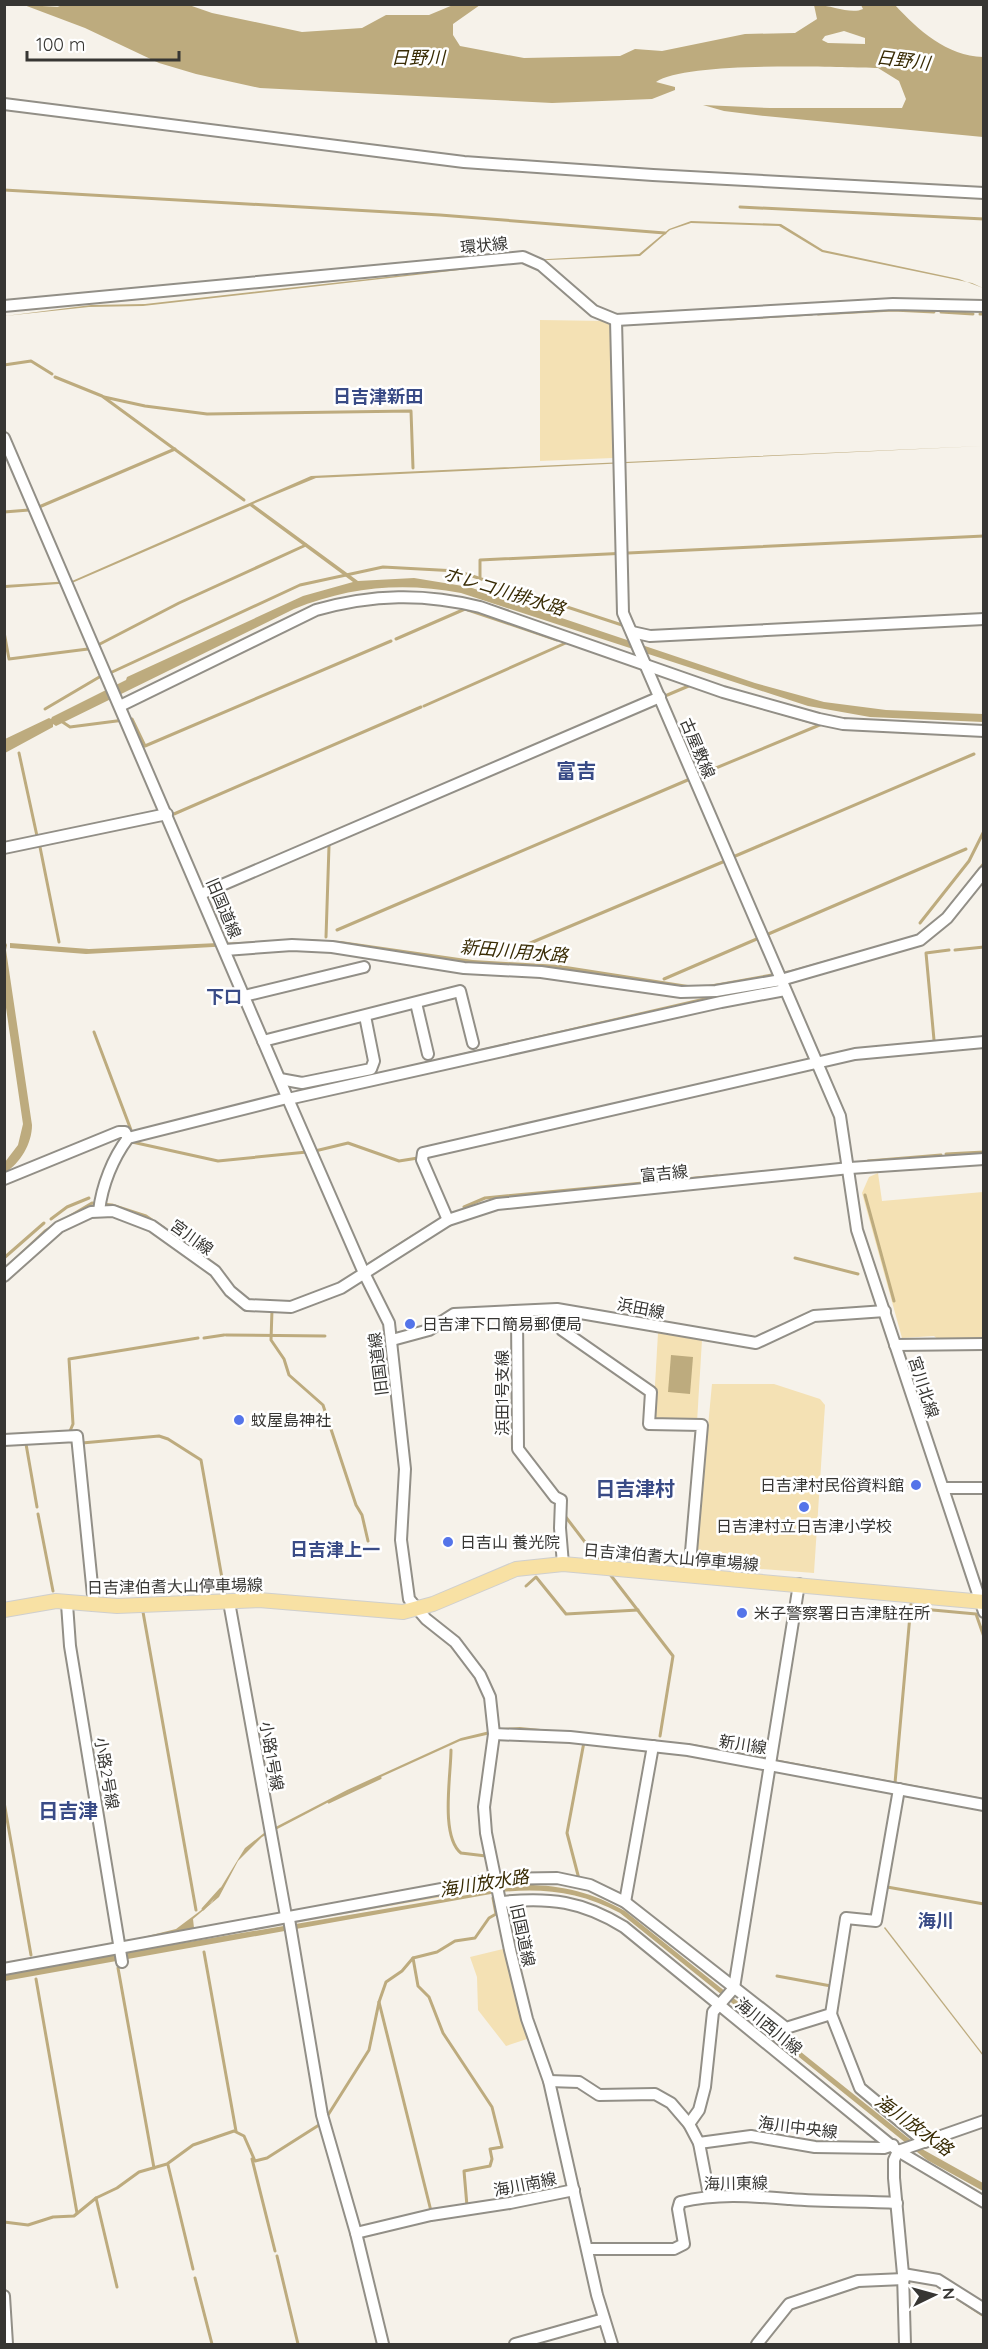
<svg xmlns="http://www.w3.org/2000/svg" width="988" height="2349" font-family="Quicksand,'Noto Sans JP',sans-serif">
	<style>
		.green { fill: #f4e1b4 }
		.water { fill: #bdab7e; fill-rule: evenodd }
		.lines { fill: none; stroke-linecap: round; stroke-linejoin: round }
		.stream { stroke: #bdab7e; stroke-width: 3 }
		.minor-casing { stroke: #928f87; stroke-width: 14 }
		.major-casing { stroke: #cfcfce; stroke-width: 16 }
		.minor { stroke: #fff; stroke-width: 10 }
		.major { stroke: #f8e1a4; stroke-width: 14 }
		.poi-dot { fill: #5474e9; stroke: #fff; stroke-width: 2 }
		.labels { text-anchor: middle; dominant-baseline: central; stroke-width: 5; stroke-linejoin: round; paint-order: stroke }
		.street-label { font-size: 16px; fill: #373633; stroke: #fff }
		.poi-label { font-size: 16px; fill: #373633; stroke: #fff; text-anchor: start }
		.water-label { font-size: 18px; font-style: italic; fill: #392c05; stroke: #fff }
		.neighbourhood-label { font-size: 18px; font-weight: bold; fill: #394b86; stroke: #fff }
		.quarter-label { font-size: 20px; font-weight: bold; fill: #394b86; stroke: #fff }
	</style>
	<rect width="100%" height="100%" fill="#f6f2ea"/>
	<!-- green -->
	<g class="green">
		<path d="M540 320 607 321 611 328 613 458 540 461Z"/>
		<path d="M878 1173 882 1201 983 1192V1340H939L934 1336 902 1338 862 1193 869 1177Z"/>
		<path d="M658 1333 702 1340 697 1422 653 1419Z"/>
		<path d="M712 1384H774L820 1399 825 1405 814 1573 695 1564Z"/>
		<path d="M490 1884 493 1888 292 1923V1919Z"/>
		<path d="M503 1949 530 2038 506 2046 478 2010 477 1977 470 1957Z"/>
	</g>
	<!-- water -->
	<g class="water">
		<path d="M55 5H189L212 13 302 32 362 28 386 15H429L453 5H480L453 24V35L460 46 524 58 620 56 635 49 662 51 745 34 795 33 817 19 814 5C830 4 850 15 863 9L861 5H895C918 30 947 56 983 57V137L765 116 724 111 703 105 770 108H902L906 99 899 81 878 68C835 67 686 61 656 82L675 87V90L652 99 552 103 260 88 196 74 159 63 85 28 24 5 60 7ZM844 31 865 38V44L828 43 822 40 825 36Z"/>
		<path d="M691 221 781 224 823 250 959 279 983 288 972 283 822 252 779 226 691 223 670 230 640 256 548 260 143 306 89 307 5 316 91 305 145 304 548 259 639 254 669 229Z"/>
		<path d="M983 446 316 478 253 504 358 581 414 578 469 587 755 683 824 702 886 710 983 714V722L870 717 808 706 461 593C402 582 349 587 294 609L56 726 53 724V727L5 753V739L49 718 51 719 52 717 126 680 127 677 303 596 353 582 250 506 72 583 5 588V585L72 581 311 476Z"/>
		<path d="M983 862V868L943 920 923 936 784 976 712 989 687 990 471 965 410 954 231 946 86 954 10 948V943L89 949 303 939 341 941 473 960 560 965 688 985H708L791 970 916 935 941 917Z"/>
		<path d="M5 941 7 945 6 950 32 1125C32 1144 20 1163 5 1173V1162L18 1145 23 1124 5 1001Z"/>
		<path d="M850 964 851 966 787 985 294 1092Z"/>
		<path d="M671 1355 693 1357 690 1394 668 1392Z"/>
		<path d="M520 1727 693 1744 983 1798V1800L743 1756 504 1731 460 1741 348 1792 262 1837 238 1861 219 1897 193 1919 194 1928 128 1944 5 1965V1963L135 1939 176 1929 212 1902 245 1848 264 1833 347 1790 461 1738 502 1728Z"/>
		<path d="M526 1885C563 1885 593 1893 625 1911L922 2149 983 2183V2191L927 2160 620 1913C580 1892 544 1888 502 1892L5 1981V1973Z"/>
		<path d="M885 1927 983 2054V2056L884 1928Z"/>
	</g>
	<g class="lines">
		<!-- stream -->
		<g class="stream">
			<path d="M4 190 440 215 665 233"/>
			<path d="M740 207 984 219"/>
			<path d="M941 312 973 314"/>
			<path d="M818 314 893 310 934 312"/>
			<path d="M980 314H984"/>
			<path d="M730 319 812 314"/>
			<path d="M4 365 31 361 52 374"/>
			<path d="M55 377 102 396 244 500"/>
			<path d="M104 397 145 406 207 414 411 411 413 468"/>
			<path d="M39 507 175 449"/>
			<path d="M4 512 29 510"/>
			<path d="M480 577V560L984 536"/>
			<path d="M4 632 9 659 88 649"/>
			<path d="M396 639 465 609 557 640"/>
			<path d="M98 645 179 603 306 545"/>
			<path d="M110 673 300 585 383 567 457 571 625 626"/>
			<path d="M665 696 691 685"/>
			<path d="M734 700 814 723"/>
			<path d="M424 706 568 642"/>
			<path d="M45 709 101 676"/>
			<path d="M61 721 70 727 132 719 145 746 391 641"/>
			<path d="M19 753 37 836"/>
			<path d="M699 775 822 724"/>
			<path d="M174 814 421 707"/>
			<path d="M40 847 59 942"/>
			<path d="M733 857 974 754"/>
			<path d="M920 923 969 861 984 831"/>
			<path d="M337 930 690 779"/>
			<path d="M766 935 966 849"/>
			<path d="M326 937 329 846"/>
			<path d="M528 944 725 861"/>
			<path d="M955 950 984 947"/>
			<path d="M495 958 521 946"/>
			<path d="M664 979 759 938"/>
			<path d="M94 1032 131 1130"/>
			<path d="M934 1040 926 953 949 950"/>
			<path d="M132 1142 218 1161 307 1152"/>
			<path d="M315 1151 348 1143 399 1161 418 1158"/>
			<path d="M946 1154 984 1152"/>
			<path d="M868 1161 941 1155"/>
			<path d="M865 1195 894 1301"/>
			<path d="M464 1207 485 1198 717 1176"/>
			<path d="M51 1219 67 1207 89 1198"/>
			<path d="M4 1258 44 1223"/>
			<path d="M795 1258 858 1274"/>
			<path d="M9 1265 45 1231 92 1203 112 1205 146 1216 164 1228"/>
			<path d="M363 1268 413 1236"/>
			<path d="M272 1310 271 1340 284 1359 289 1375 323 1405 356 1505 362 1515 368 1541"/>
			<path d="M521 1317 544 1315"/>
			<path d="M226 1335 325 1336"/>
			<path d="M204 1338 224 1335"/>
			<path d="M70 1431 73 1424 69 1359 198 1338"/>
			<path d="M82 1443 159 1436 168 1439 201 1460 225 1595"/>
			<path d="M26 1444 37 1507"/>
			<path d="M38 1514 53 1591"/>
			<path d="M565 1516 601 1563"/>
			<path d="M609 1573 673 1656 660 1736"/>
			<path d="M526 1586 536 1577 566 1614 638 1610"/>
			<path d="M911 1608 976 1614 984 1637"/>
			<path d="M143 1612 196 1910"/>
			<path d="M451 1750C451 1775 440 1836 461 1853L486 1856"/>
			<path d="M895 1783 911 1604"/>
			<path d="M4 1802 31 1955"/>
			<path d="M329 1802 380 1778"/>
			<path d="M579 1879 567 1833 584 1742"/>
			<path d="M887 1887 984 1904"/>
			<path d="M203 1909 221 1889"/>
			<path d="M204 1952 236 2131"/>
			<path d="M413 1958 418 1986 429 1997 443 2033 492 2107 502 2147 490 2149 492 2159 490 2166 464 2171 467 2206"/>
			<path d="M118 1968 154 2168"/>
			<path d="M777 1976 831 1986"/>
			<path d="M36 1979 77 2213"/>
			<path d="M379 2002 431 2211H434"/>
			<path d="M328 2115 369 2050 379 2002 386 1982 402 1971 413 1958 437 1952 455 1941 475 1938 489 1918 496 1914 493 1898"/>
			<path d="M252 2159 275 2251"/>
			<path d="M168 2165 193 2269"/>
			<path d="M96 2198 117 2287"/>
			<path d="M4 2222 28 2225 53 2217 74 2216 96 2198 117 2188 139 2172 167 2164 193 2145 234 2131 244 2136 255 2161 267 2158 319 2125"/>
			<path d="M277 2256 298 2344"/>
			<path d="M195 2278 212 2344"/>
			<path d="M938 2286 984 2316"/>
		</g>
		<!-- minor casing -->
		<g class="minor-casing">
			<g id="minor">
				<path d="M4 104 464 162 653 175 984 193"/>
				<path d="M4 306 523 257 541 265 594 311 616 320 893 304 984 306"/>
				<path d="M616 320 623 613 840 1116 857 1230 984 1612"/>
				<path d="M4 438 288 1099 364 1273 389 1323 405 1469 401 1540 409 1599 426 1619 455 1642 480 1675 490 1697 494 1734 484 1807 486 1833 510 1950 527 2019 549 2081 597 2295 612 2344"/>
				<path d="M632 632 650 636 984 619"/>
				<path d="M120 706 316 610C373 594 424 593 480 607L723 692 819 719 843 724 984 731"/>
				<path d="M4 848 167 814"/>
				<path d="M201 894 660 697"/>
				<path d="M225 950 292 945 332 947 464 968 541 972 681 992 716 991 781 980 920 940 947 918 984 872"/>
				<path d="M244 996 364 967"/>
				<path d="M416 1003 428 1054"/>
				<path d="M263 1041 460 991 473 1043"/>
				<path d="M280 1079 302 1083 371 1069 374 1061 365 1016"/>
				<path d="M288 1099 721 1002 785 990"/>
				<path d="M4 1179 119 1132H125L128 1138"/>
				<path d="M99 1211C102 1185 113 1158 128 1138L287 1098"/>
				<path d="M448 1220 422 1160 423 1153 855 1054 984 1042"/>
				<path d="M4 1276 59 1227 91 1212 113 1211 152 1226 215 1271 230 1291 247 1305 291 1307 341 1288 448 1220 497 1204 850 1168 984 1159"/>
				<path d="M548 1310 562 1330 651 1392 649 1424 702 1425 689 1575"/>
				<path d="M517 1313 518 1449 555 1497 561 1500 560 1528 563 1564"/>
				<path d="M392 1340 429 1330 454 1314 557 1309 756 1343 814 1316 885 1311"/>
				<path d="M895 1345 984 1344"/>
				<path d="M4 1440 77 1436 94 1605"/>
				<path d="M943 1488H984"/>
				<path d="M229 1602 286 1916 289 1919 322 2115 356 2233 383 2344"/>
				<path d="M67 1604 70 1646 122 1962"/>
				<path d="M494 1734 570 1737 688 1750 984 1805"/>
				<path d="M501 1902C550 1897 582 1901 624 1927L898 2151 894 2160V2178L903 2274 905 2344"/>
				<path d="M625 1902 653 1746"/>
				<path d="M4 1969 496 1879 557 1878 590 1885 625 1902 786 2028 831 2014 846 1918 876 1921 899 1789"/>
				<path d="M831 2014 860 2088 925 2142"/>
				<path d="M549 2081 579 2082 599 2095 655 2094 671 2103 689 2124 699 2143 709 2195"/>
				<path d="M689 2124 699 2110 705 2087 713 2012 734 1988 799 1584"/>
				<path d="M699 2143 751 2136 815 2147 884 2148 893 2145"/>
				<path d="M898 2151 984 2202"/>
				<path d="M898 2151 984 2121"/>
				<path d="M356 2233 431 2215 510 2203 574 2190"/>
				<path d="M588 2249H674L684 2244 678 2209 680 2202C718 2193 751 2196 790 2199 826 2202 862 2201 897 2203"/>
				<path d="M903 2274 938 2280 984 2309"/>
				<path d="M4 2296 7 2344"/>
				<path d="M515 2344 604 2319"/>
				<path d="M757 2344 789 2304 858 2281 904 2279"/>
			</g>
		</g>
		<!-- major casing -->
		<g class="major-casing">
			<path id="major" d="M4 1610 56 1601 117 1606 259 1600 403 1612 433 1604 516 1569 563 1564 984 1602"/>
		</g>
		<!-- minor -->
		<use href="#minor" class="minor"/>
		<!-- major -->
		<use href="#major" class="major"/>
	</g>
	<!-- markers -->
	<g class="poi-dot">
		<circle cx="410" cy="1324" r="6"/>
		<circle cx="239" cy="1420" r="6"/>
		<circle cx="916" cy="1485" r="6"/>
		<circle cx="804" cy="1507" r="6"/>
		<circle cx="448" cy="1542" r="6"/>
		<circle cx="742" cy="1613" r="6"/>
	</g>
	<g class="labels">
		<!-- street labels -->
		<g class="street-label">
			<text transform="translate(484 245) rotate(-6)">環状線</text>
			<text transform="translate(698 748) rotate(67)">古屋敷線</text>
			<text transform="translate(224 908) rotate(67)">旧国道線</text>
			<text transform="translate(664 1173) rotate(-6)">富吉線</text>
			<text transform="translate(192 1237) rotate(36)">宮川線</text>
			<text transform="translate(641 1308) rotate(11)">浜田線</text>
			<text transform="translate(378 1364) rotate(-97)">旧国道線</text>
			<text transform="translate(924 1387) rotate(72)">宮川北線</text>
			<text transform="translate(502 1393) rotate(-90)">浜田1号支線</text>
			<text transform="translate(671 1557) rotate(5)">日吉津伯耆大山停車場線</text>
			<text transform="translate(175 1586) rotate(-1)">日吉津伯耆大山停車場線</text>
			<text transform="translate(743 1744) rotate(9)">新川線</text>
			<text transform="translate(272 1756) rotate(80)">小路1号線</text>
			<text transform="translate(107 1773) rotate(80)">小路2号線</text>
			<text transform="translate(523 1935) rotate(78)">旧国道線</text>
			<text transform="translate(769 2026) rotate(39)">海川西川線</text>
			<text transform="translate(798 2127) rotate(7)">海川中央線</text>
			<text transform="translate(736 2183) rotate(-1)">海川東線</text>
			<text transform="translate(525 2184) rotate(-11)">海川南線</text>
		</g>
		<!-- poi labels -->
		<g class="poi-label">
			<text x="422" y="1324">日吉津下口簡易郵便局</text>
			<text x="251" y="1420">蚊屋島神社</text>
			<text x="904" y="1485" text-anchor="end">日吉津村民俗資料館</text>
			<text x="804" y="1526" text-anchor="middle">日吉津村立日吉津小学校</text>
			<text x="460" y="1542">日吉山 養光院</text>
			<text x="754" y="1613">米子警察署日吉津駐在所</text>
		</g>
		<!-- water labels -->
		<g class="water-label">
			<text x="418" y="57">日野川</text>
			<text transform="translate(903 60) rotate(7)">日野川</text>
			<text transform="translate(504 591) rotate(17)">ホレコ川排水路</text>
			<text transform="translate(514 951) rotate(5)">新田川用水路</text>
			<text transform="translate(484 1883) rotate(-9)">海川放水路</text>
			<text transform="translate(914 2125) rotate(36)">海川放水路</text>
		</g>
		<!-- neighbourhood labels -->
		<g class="neighbourhood-label">
			<text x="378" y="396">日吉津新田</text>
			<text x="224" y="996">下口</text>
			<text x="335" y="1549">日吉津上一</text>
			<text x="936" y="1920">海川</text>
		</g>
		<!-- quarter labels -->
		<g class="quarter-label">
			<text x="576" y="770">富吉</text>
			<text x="635" y="1488">日吉津村</text>
			<text x="68" y="1810">日吉津</text>
		</g>
	</g>
	<!-- border -->
	<rect width="988" height="2349" fill="none" stroke="#373633" stroke-width="12"/>
	<!-- north arrow -->
	<g transform="translate(934 2295) rotate(85)" stroke="#ffffff" stroke-width="4.5" paint-order="stroke">
	<path d="M0-4.5L10 22L0 15L-10 22Z" fill="#373633"/>
	<text y="-9" font-size="16" font-weight="bold" text-anchor="middle" fill="#373633">N</text>
	</g>
	<!-- scale -->
	<path d="M27 51v9h152v-9" fill="none" stroke="#373633" stroke-width="3"/>
	<text x="36" y="51" font-size="18" fill="#373633" stroke="#ffffff" stroke-width="4.5" paint-order="stroke">100 m</text>
</svg>
